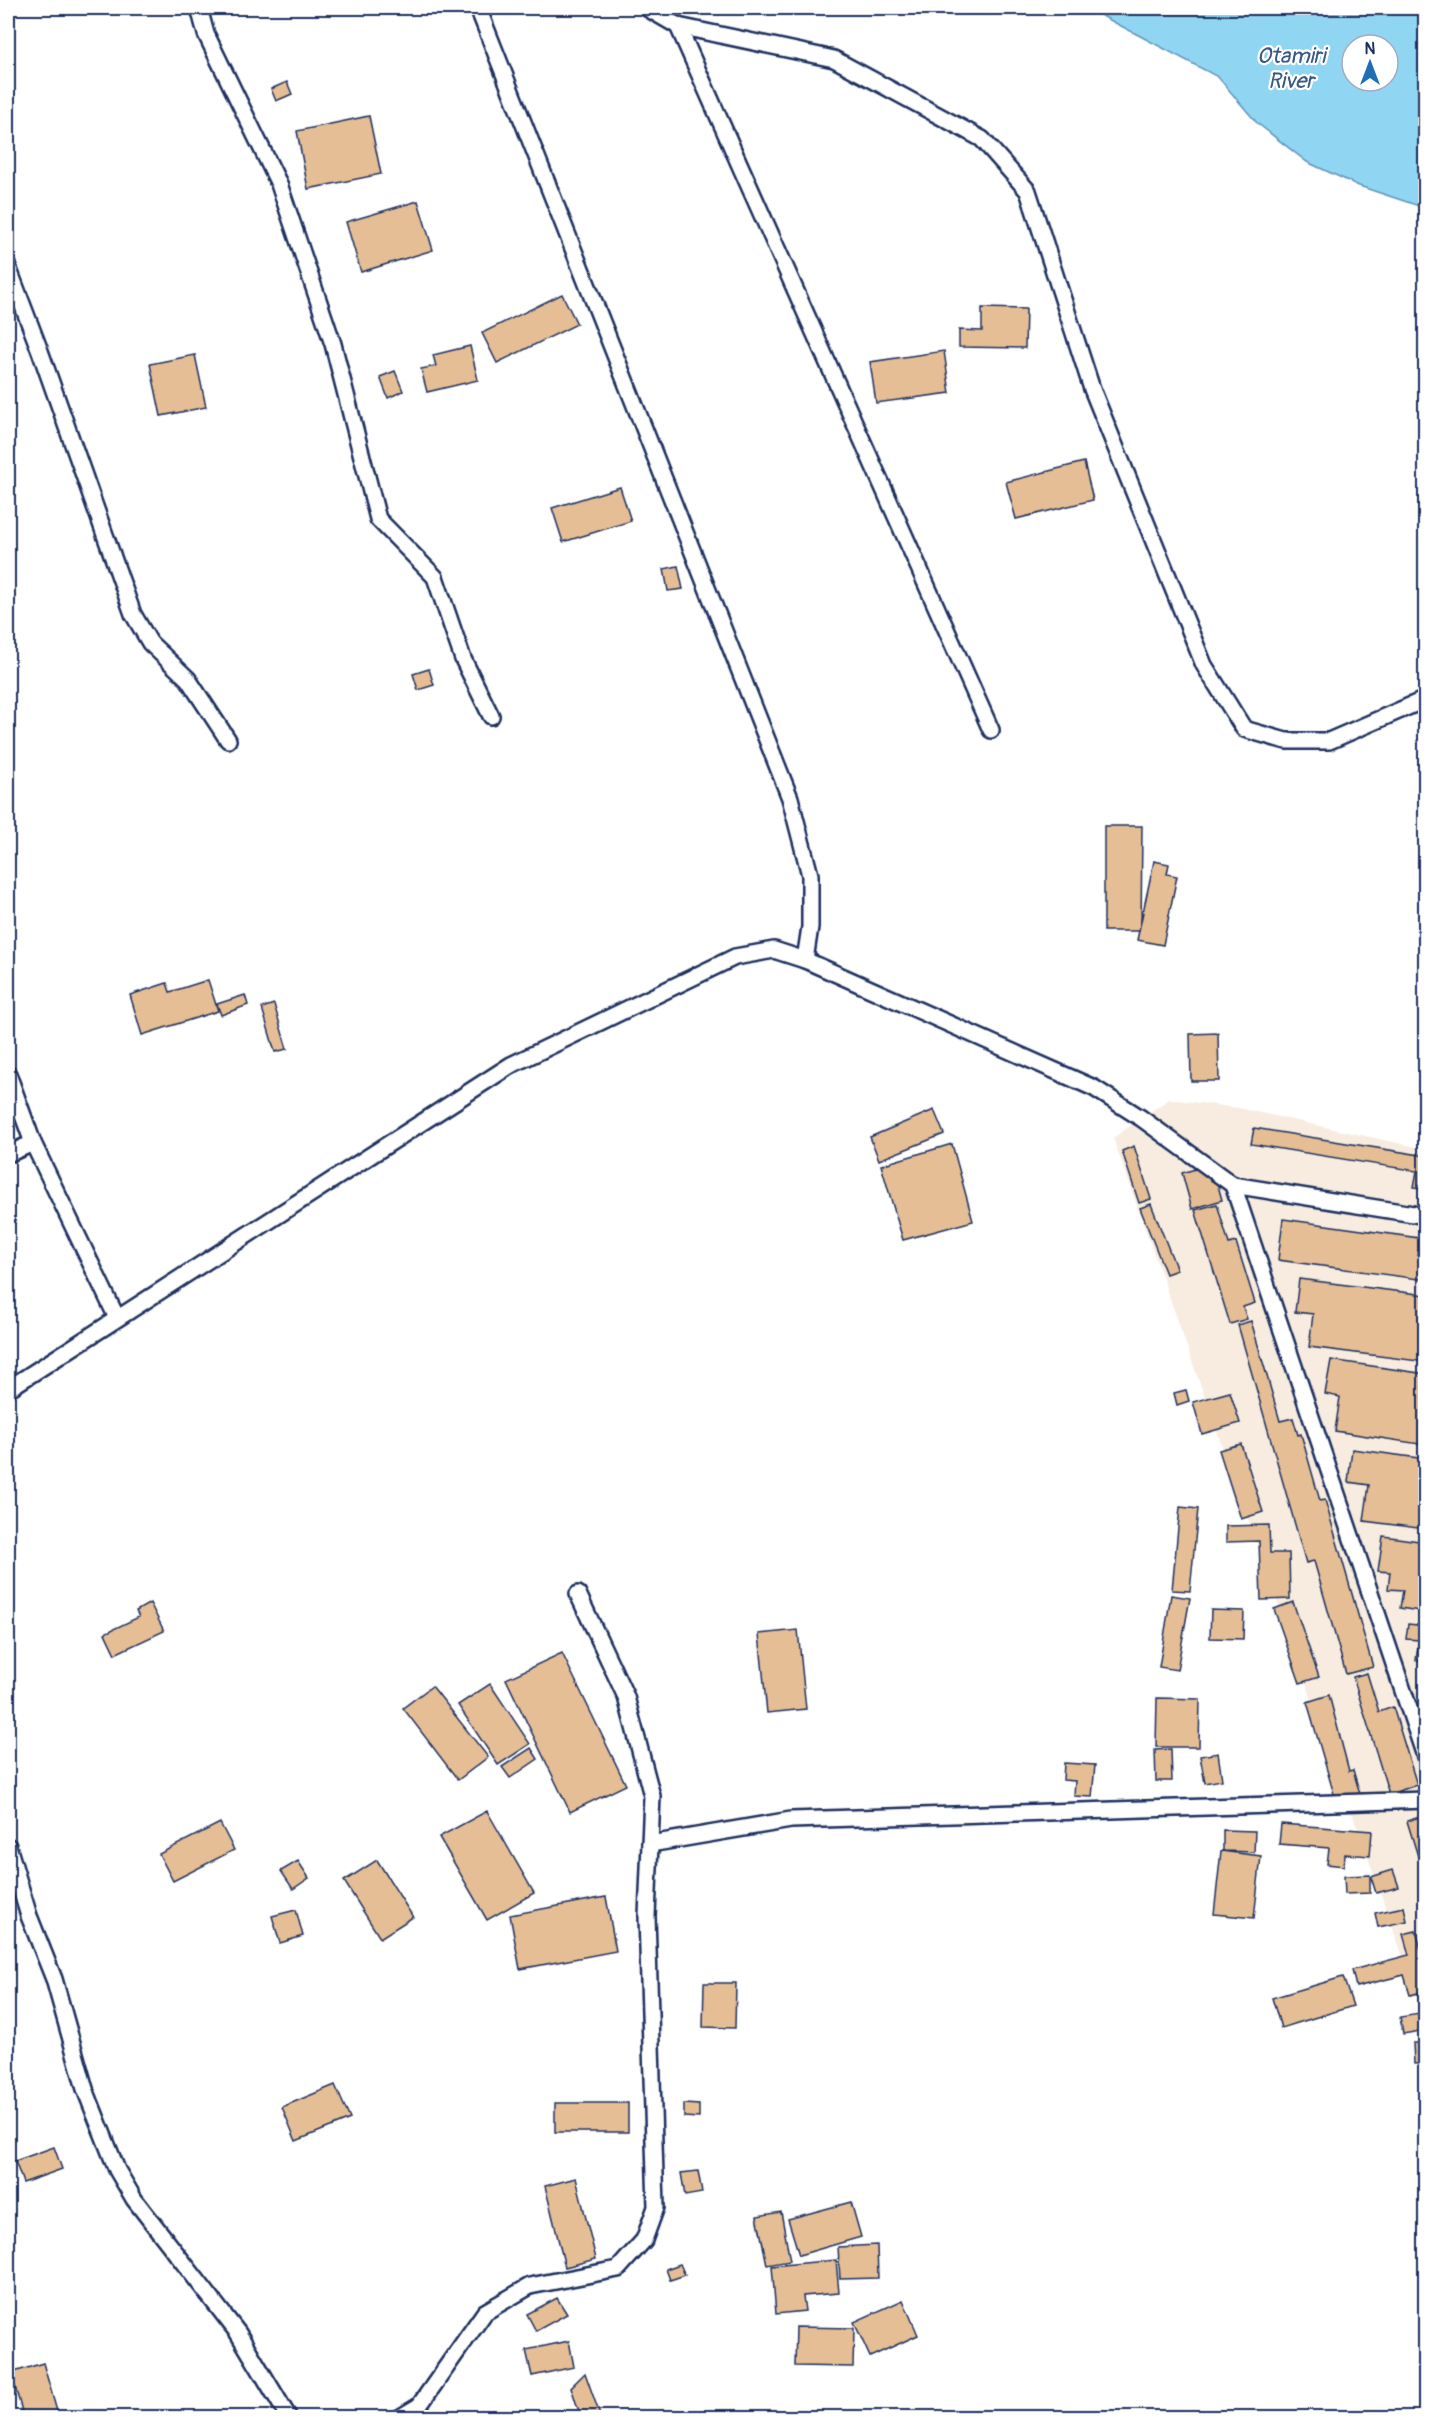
<svg xmlns="http://www.w3.org/2000/svg" width="1433" height="2425" font-family="Pangolin,sans-serif">
	<style>
		.built { fill: #f7ecdf }
		.water { fill: #90d6f2; stroke: #6193b7; stroke-width: 1.5; fill-rule: evenodd }
		.building { fill: #e5be95; stroke: #1b2f5e; stroke-width: 1.5 }
		.lines { fill: none; stroke-linecap: round; stroke-linejoin: round }
		.minor-casing { stroke: #1b2f5e; stroke-width: 20 }
		.minor { stroke: #fff; stroke-width: 15 }
		.labels { text-anchor: middle; dominant-baseline: central; stroke-width: 4.5; stroke-linejoin: round; paint-order: stroke }
		.water-label { font-size: 22px; font-style: italic; fill: #385983; stroke: #fff }
	</style>
	<rect width="100%" height="100%" fill="#fff"/>
	<filter id="ink" filterUnits="userSpaceOnUse"><feTurbulence type="fractalNoise" baseFrequency=".0167" numOctaves="2"/><feDisplacementMap in="SourceGraphic" scale="12" xChannelSelector="R" yChannelSelector="G"/><feConvolveMatrix kernelMatrix="1 2 1 2 8 2 1 2 1" color-interpolation-filters="sRGB"/></filter>
	<g filter="url(#ink)">
		<!-- built -->
		<path class="built" d="M1169 1099 1238 1108 1425 1149V2019L1113 1138Z"/>
		<!-- water -->
		<path class="water" d="M1087 8H1425V208L1359 186 1307 162 1257 123 1218 77ZM1352 45H1388V81H1352Z"/>
		<!-- building -->
		<g class="building">
			<path d="M287 82 292 94 276 101 271 89Z"/>
			<path d="M369 116 381 174 308 189 297 131Z"/>
			<path d="M418 201 433 250 361 272 346 222Z"/>
			<path d="M562 294 577 324 497 363 482 333Z"/>
			<path d="M982 308 1026 309 1025 348 959 347V330L982 331Z"/>
			<path d="M470 346 478 380 427 392 421 369 436 366 433 355Z"/>
			<path d="M944 351 950 393 876 403 870 362Z"/>
			<path d="M195 355 206 407 161 416 150 364Z"/>
			<path d="M395 371 403 391 388 398 380 377Z"/>
			<path d="M1084 462 1093 500 1016 519 1006 482Z"/>
			<path d="M620 487 631 521 563 542 552 508Z"/>
			<path d="M678 566 683 589 668 591 664 569Z"/>
			<path d="M429 669 434 685 418 690 413 674Z"/>
			<path d="M1104 826H1142L1141 931H1104Z"/>
			<path d="M1154 861 1169 864 1167 874 1177 876 1163 945 1137 940Z"/>
			<path d="M208 980 218 1011 142 1035 130 995 167 983 170 992Z"/>
			<path d="M245 995 248 1005 221 1015 217 1004Z"/>
			<path d="M274 1004 287 1049 275 1052 262 1008Z"/>
			<path d="M1218 1033 1219 1081H1191L1190 1034Z"/>
			<path d="M934 1110 944 1134 879 1160 870 1137Z"/>
			<path d="M1254 1128 1426 1156V1189L1414 1187 1417 1171 1251 1144Z"/>
			<path d="M952 1144 973 1221 903 1240 881 1165Z"/>
			<path d="M1134 1146 1151 1199 1139 1203 1122 1151Z"/>
			<path d="M1212 1164 1222 1200 1192 1209 1182 1173Z"/>
			<path d="M1151 1204 1177 1270 1166 1274 1140 1208Z"/>
			<path d="M1217 1204 1229 1244 1236 1242 1255 1303 1243 1307 1247 1319 1230 1324 1195 1210Z"/>
			<path d="M1283 1219 1426 1239V1280L1278 1260Z"/>
			<path d="M1299 1279 1426 1295V1362L1309 1347 1313 1314 1295 1312Z"/>
			<path d="M1251 1321 1280 1421 1293 1418 1298 1435 1301 1434 1320 1501 1325 1500 1373 1667 1346 1674 1314 1561 1306 1563 1238 1325Z"/>
			<path d="M1331 1360 1426 1374V1445L1335 1431 1340 1397 1325 1394Z"/>
			<path d="M1186 1390 1189 1401 1177 1405 1174 1393Z"/>
			<path d="M1230 1392 1240 1423 1202 1434 1193 1402Z"/>
			<path d="M1241 1444 1263 1512 1241 1519 1219 1450Z"/>
			<path d="M1352 1449 1426 1459V1529L1364 1521 1369 1485 1348 1482Z"/>
			<path d="M1180 1507 1198 1509 1190 1591 1172 1590Z"/>
			<path d="M1269 1525 1270 1553H1289L1290 1599 1261 1600 1259 1541 1226 1542V1526Z"/>
			<path d="M1383 1536 1426 1542V1612L1400 1608 1403 1590 1388 1589 1390 1572 1378 1571Z"/>
			<path d="M1171 1595 1190 1598 1177 1670 1159 1667Z"/>
			<path d="M1293 1602 1319 1677 1300 1683 1274 1609Z"/>
			<path d="M150 1603 164 1631 115 1654 105 1633 139 1617 136 1611Z"/>
			<path d="M1211 1610 1244 1611 1243 1639 1210 1638Z"/>
			<path d="M1408 1624 1426 1626V1661L1416 1660 1419 1640 1406 1639Z"/>
			<path d="M798 1630 806 1709 767 1713 759 1634Z"/>
			<path d="M562 1653 626 1785 570 1812 506 1679Z"/>
			<path d="M1367 1673 1379 1712 1393 1707 1417 1785 1389 1794 1353 1677Z"/>
			<path d="M490 1684 530 1744 498 1765 458 1705Z"/>
			<path d="M432 1686 488 1757 458 1780 403 1708Z"/>
			<path d="M1329 1695 1349 1771 1353 1770 1360 1794 1336 1801 1307 1702Z"/>
			<path d="M1157 1698 1200 1699 1199 1747H1156Z"/>
			<path d="M531 1748 538 1759 510 1778 502 1767Z"/>
			<path d="M1171 1749 1172 1781H1156L1155 1750Z"/>
			<path d="M1218 1753 1222 1780 1205 1783 1200 1756Z"/>
			<path d="M1064 1763 1095 1765 1092 1797 1074 1796 1075 1781 1063 1780Z"/>
			<path d="M487 1811 534 1893 487 1920 439 1837Z"/>
			<path d="M1426 1815V1882L1407 1821Z"/>
			<path d="M220 1823 234 1850 173 1881 159 1854Z"/>
			<path d="M1281 1824 1372 1831 1370 1856 1345 1854 1344 1866 1327 1864 1329 1848 1279 1844Z"/>
			<path d="M1223 1830 1255 1831 1254 1852 1223 1851Z"/>
			<path d="M1221 1851 1261 1856 1254 1918 1214 1914Z"/>
			<path d="M377 1860 413 1917 380 1938 344 1881Z"/>
			<path d="M298 1861 309 1878 293 1889 281 1871Z"/>
			<path d="M1393 1870 1399 1887 1376 1893 1371 1877Z"/>
			<path d="M1370 1875V1893L1345 1894 1344 1876Z"/>
			<path d="M606 1897 616 1951 520 1969 510 1915Z"/>
			<path d="M1404 1907 1407 1921 1378 1927 1375 1913Z"/>
			<path d="M296 1910 303 1936 280 1943 272 1916Z"/>
			<path d="M1416 1931 1426 1968V1991L1410 1995 1404 1975 1356 1987 1352 1970 1409 1955 1403 1934Z"/>
			<path d="M1343 1977 1353 2006 1281 2028 1272 1998Z"/>
			<path d="M704 1983H736L735 2028 703 2027Z"/>
			<path d="M1426 2013V2030L1403 2034 1400 2017Z"/>
			<path d="M1413 2043H1426V2063L1414 2064Z"/>
			<path d="M335 2085 350 2119 296 2141 282 2107Z"/>
			<rect x="555" y="2103" width="73" height="29"/>
			<path d="M684 2104 699 2105V2118L684 2117Z"/>
			<path d="M54 2147 62 2169 23 2183 15 2161Z"/>
			<path d="M698 2171 702 2193 685 2196 681 2173Z"/>
			<path d="M576 2178 596 2259 565 2267 545 2186Z"/>
			<path d="M851 2202 861 2237 799 2255 788 2219Z"/>
			<path d="M781 2212 790 2261 767 2265 757 2216Z"/>
			<path d="M877 2245 878 2278 840 2279 838 2247Z"/>
			<path d="M836 2260 839 2293 803 2296 805 2311 776 2314 772 2266Z"/>
			<path d="M680 2264 685 2275 670 2280 666 2269Z"/>
			<path d="M557 2298 567 2314 536 2331 527 2314Z"/>
			<path d="M903 2300 918 2335 870 2357 854 2322Z"/>
			<path d="M796 2327 854 2328 853 2367 795 2366Z"/>
			<path d="M569 2341 574 2367 532 2376 526 2350Z"/>
			<path d="M43 2363 59 2418H24L11 2373Z"/>
			<path d="M585 2373 601 2418H581L571 2387Z"/>
		</g>
		<g class="lines">
			<!-- minor casing -->
			<g class="minor-casing">
				<g id="minor">
					<path d="M199 8 206 34 279 184 333 344 378 519 435 577 463 659 491 716"/>
					<path d="M478 8 790 798 810 875V927L805 960"/>
					<path d="M647 8 678 26 834 59 982 139 1028 191 1092 389 1204 665 1244 729 1286 741H1329L1426 699"/>
					<path d="M678 26 991 730"/>
					<path d="M8 267 40 351 133 614 150 643 188 679 228 740"/>
					<path d="M8 1074 33 1143 117 1318"/>
					<path d="M8 1154 33 1143"/>
					<path d="M1426 1216 1233 1185 1426 1759"/>
					<path d="M8 1389 511 1065 735 957 774 950 805 960 1094 1088 1141 1118 1233 1185"/>
					<path d="M650 1844 791 1820 1426 1800"/>
					<path d="M8 1846 29 1916 54 1979 85 2089 117 2170 134 2199 238 2333 289 2418"/>
					<path d="M399 2418 419 2406 485 2312 530 2286 618 2269 644 2240 656 2207 647 1916 652 1796 626 1697 578 1594"/>
				</g>
			</g>
			<!-- minor -->
			<use href="#minor" class="minor"/>
		</g>
	</g>
	<g class="labels">
		<!-- water labels -->
		<g class="water-label">
			<text x="1291" y="56">Otamiri<tspan x="1291" dy="25">River</tspan></text>
		</g>
	</g>
	<!-- margin -->
	<rect width="1433" height="2425" fill="none" stroke="#fff" stroke-width="30"/>
	<rect x="15" y="15" width="1403" height="2395" fill="none" stroke="#1b2f5e" stroke-width="2" filter="url(#ink)"/>
	<!-- north arrow -->
	<g transform="translate(1370 63)"><circle r="28" fill="#ffffff" stroke="#a4acbf" stroke-width="1.5"/>
	<path d="M0-4.5L10 22L0 15L-10 22Z" fill="#1f6fb2"/>
	<text y="-9" font-size="16" font-weight="bold" text-anchor="middle" fill="#1b2f5e">N</text>
	</g>
</svg>
